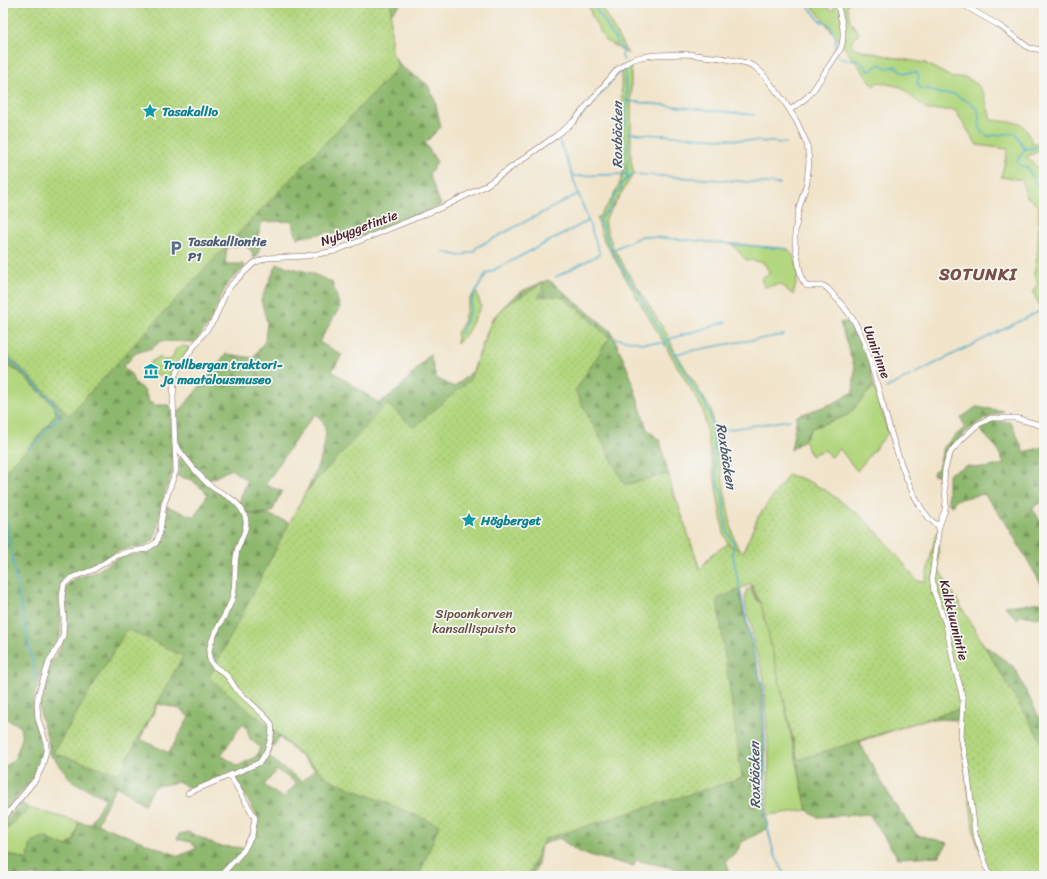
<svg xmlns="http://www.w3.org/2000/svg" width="1047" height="879" font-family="Sriracha,sans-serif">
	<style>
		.green { fill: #b3d77f; stroke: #7e7b55 }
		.forest { fill: url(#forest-firs); stroke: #6c6c4c; fill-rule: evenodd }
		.park { fill: url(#park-dots); stroke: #7e7b55 }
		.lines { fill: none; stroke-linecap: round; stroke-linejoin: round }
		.stream { stroke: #4fadcd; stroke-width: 1.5 }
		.minor-casing { stroke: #846463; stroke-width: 6 }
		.minor { stroke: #fff; stroke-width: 5 }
		.labels { text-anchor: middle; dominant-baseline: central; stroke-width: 3.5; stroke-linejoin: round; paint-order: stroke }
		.culture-label { font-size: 13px; font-weight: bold; fill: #0d838f; stroke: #f6f6f2; text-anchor: start }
		.street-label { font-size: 13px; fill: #4a1f2b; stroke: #f6f6f2 }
		.service-label { font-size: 13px; font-weight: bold; fill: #4e5e75; stroke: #f6f6f2; text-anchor: start }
		.park-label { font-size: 13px; fill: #644d40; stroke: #f6f6f2 }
		.water-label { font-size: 14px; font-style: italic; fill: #4c586c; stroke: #f6f6f2 }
		.district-label { font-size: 17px; font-weight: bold; letter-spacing: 1px; fill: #7a5046; stroke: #f6f6f2 }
	</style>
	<defs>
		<pattern id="forest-firs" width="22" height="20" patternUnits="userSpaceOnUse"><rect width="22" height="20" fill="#8eb86e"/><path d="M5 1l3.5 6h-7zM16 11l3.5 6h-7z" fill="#76955b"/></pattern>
		<pattern id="park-dots" width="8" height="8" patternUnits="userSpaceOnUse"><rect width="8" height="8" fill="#b3d77f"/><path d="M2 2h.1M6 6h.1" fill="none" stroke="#9bb86e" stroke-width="1.8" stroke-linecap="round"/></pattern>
	</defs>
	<rect width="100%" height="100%" fill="#f6f6f2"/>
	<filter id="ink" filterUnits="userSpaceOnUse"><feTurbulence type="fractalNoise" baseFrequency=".025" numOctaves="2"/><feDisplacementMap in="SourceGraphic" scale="8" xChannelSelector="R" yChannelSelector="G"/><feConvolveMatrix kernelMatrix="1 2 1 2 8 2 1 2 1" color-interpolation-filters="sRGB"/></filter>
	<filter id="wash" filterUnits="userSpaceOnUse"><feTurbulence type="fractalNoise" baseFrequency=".012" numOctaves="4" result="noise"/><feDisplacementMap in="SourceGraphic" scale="16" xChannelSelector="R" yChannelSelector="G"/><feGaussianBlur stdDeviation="0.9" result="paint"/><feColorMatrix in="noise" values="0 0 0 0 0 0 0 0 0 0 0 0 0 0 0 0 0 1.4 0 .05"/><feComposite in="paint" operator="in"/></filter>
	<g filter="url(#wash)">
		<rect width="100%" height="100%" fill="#f1e4cb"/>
		<!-- green -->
		<g class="green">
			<path d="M588 3H599L628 54 605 40 592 17Z"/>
			<path d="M810 3H821L832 11 834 9 833 3H850L847 6 850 21 859 33 851 43 854 48 891 57 925 63 953 78 965 77 977 84 984 94 991 120 1020 123 1026 129 1033 144 1044 139V149L1026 157 1044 173V310L1041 308 1033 292 1038 283 1034 274 1038 252 1039 206 1026 196 1022 180 1001 177 1008 149 977 145 955 110H927L901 87 878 82 874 86Z"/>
			<path d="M637 61 631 66V161L634 174 630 179 604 221 613 248 668 336 673 348 711 410 714 432 731 526 734 539 741 554H735L728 544 724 534 703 410 604 241 597 219C609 204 621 187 624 168L621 74C624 67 629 62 637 61Z"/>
			<path d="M732 244 788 249 796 260 798 276 793 295 781 284 764 287 761 278 770 273 763 262 746 260Z"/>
			<path d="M476 291 481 306 467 333 457 344V333L462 326 470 298Z"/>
			<path d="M182 346 188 347V350L172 377 170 378 148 372 147 368 152 370 153 368 147 367 152 361 160 357 163 360H169L172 359 175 350Z"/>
			<path d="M3 363 5 365 18 371 54 405 57 414 34 442 3 473Z"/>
			<path d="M874 386 888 433 857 471 839 448 831 458 825 450 816 453 811 456 804 440 812 428 848 415Z"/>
			<path d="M747 589H751L756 599 764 606 807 810 767 815 769 761 765 697C767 681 760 667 756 652 753 644 753 636 752 628 749 615 742 602 747 589Z"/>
			<path d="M29 808 79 822 74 841 67 846 54 842 44 837 28 860 3 853V833Z"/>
		</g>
		<!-- forest -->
		<g class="forest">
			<path d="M3 3H402L384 20V42L400 66 427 84 434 97 441 127 425 143 437 162 429 174 441 205 351 241 329 232 297 238 292 221 262 222 255 245 260 246 257 257 253 258 252 251 244 245 227 247 225 264H243L245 267 231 280 225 288 209 324 195 342 161 341 152 348 136 353 123 367 131 374 134 382 144 390 149 402 155 405H167L171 406 173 470 161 504 157 531 153 541 145 546 127 549 114 553 92 567 71 574 62 582 59 597 61 620 60 636 47 660 35 694 33 705 35 720 43 743V751L40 766 34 777 3 814V769L15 758 22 739 20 726 5 718 3 719V473L34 442 56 414 54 405 18 371 5 365 3 363Z"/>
			<path d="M277 264 311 273 332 282 340 307 319 342 342 355 332 371 379 403 399 389 430 354 436 378 454 387 473 371 492 319 511 299 524 290 548 280 554 284 611 331 629 372 647 429 660 441 672 489 679 507 700 570 713 553 735 554 742 606 761 681 764 743 763 786 768 828 742 842 737 851 726 861 731 875 730 876H712L635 860 634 866 580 853 559 838 541 845 538 864 532 876H3V853L28 860 31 842 44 837 54 842 67 846 74 840 79 822 90 824 105 798 72 781 54 758 49 754C49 750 49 745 48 741 46 729 39 719 40 706 40 692 46 675 52 662 57 652 64 644 66 632 69 618 60 596 68 584 73 577 85 576 93 573 101 570 108 563 116 559 124 555 131 555 140 554 165 550 164 526 166 506L194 517 208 494 192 480 177 476 179 471V451L205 483 234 500 242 510 249 514H267L290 523C301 501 333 447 324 424 322 420 318 417 315 414L300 433 265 485 282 491 272 512C260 515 246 516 239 503L247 481 231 469 206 482 179 448 175 417 226 354 253 358 265 341 267 322 261 300ZM158 704 180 709 189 717 169 753 140 739ZM242 724 246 726 250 739 260 747 257 756 238 766 221 755ZM279 737 315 769 302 781 280 766 268 755ZM277 770 297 783 283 798 264 785ZM232 772 258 818 255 835 247 848 218 846 189 832 179 834 177 839 190 842 197 848 179 856 97 824 116 786 144 804 155 786 180 782 191 789Z"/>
			<path d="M848 321 868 356 874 386 848 415 812 428 804 440 791 450 797 416 834 403 853 392 855 369 840 323Z"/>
			<path d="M976 407 1004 411C972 422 949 442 941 475H933L934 471 938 469 944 447 955 436 965 427 961 418Z"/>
			<path d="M993 421 1011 422 1024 452 1044 447V501L1032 508 1044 527V589L1006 523 984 494 955 500 952 507 948 502V474L967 466 986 468 1004 464 997 448 978 428Z"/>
			<path d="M750 569 910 591 1014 667 1044 727V876L963 720 926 719 859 742 895 805 917 835 948 843 939 856 898 858 869 814 818 817 807 810 764 606C750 594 751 586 750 569Z"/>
			<path d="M1044 602V616L1036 618 1021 615 1017 619 1005 606Z"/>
			<path d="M21 803 29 808 3 833V823Z"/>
		</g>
		<!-- park -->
		<g class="park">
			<path d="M3 3H392L391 5V47L398 67 189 285 69 415 3 351Z"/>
			<path d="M545 282 538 297 556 296 566 299 609 338 575 391 625 485 668 474 672 490 679 507 700 570 713 553 728 544 743 552 758 517 788 475C811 479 830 493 848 507 852 511 858 513 863 518 883 537 900 559 917 581H925L936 533 939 532 938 568 1044 746V876H990L974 834 958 709 798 760 761 603 751 584 717 599 742 778 544 839 528 876H419L439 825 329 779 271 728 209 678 305 493 386 404 414 427 470 380 492 321 505 306Z"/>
			<path d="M127 629 183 656 119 774 53 753Z"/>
		</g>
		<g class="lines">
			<!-- stream -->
			<g class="stream">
				<path d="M594 3 598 13 602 16 603 20 606 22C607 32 617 37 619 47L623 49 622 57 624 60"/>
				<path d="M803 3 810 8 820 21 829 24 836 37 835 48 839 58C855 63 856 53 867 70H872L877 65H882L886 68 896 66C902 75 906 73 916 72 920 76 919 78 917 83L920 88 929 89 942 94H955C962 101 973 100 978 111 982 119 974 129 988 136L1015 133 1025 149 1017 161C1018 166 1022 166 1027 167L1036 183 1044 191"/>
				<path d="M626 66 625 82 627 89 626 124 628 128V148L627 150 628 159 627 161V179L621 184V189L616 194 608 211 602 216 600 221 605 232 607 242 633 286 639 292C641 301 648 308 652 317 664 338 677 359 690 380L691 384 702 398 710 414 718 486 722 492 727 531 734 544 732 552 758 673 763 685 765 743V817L774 854 786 876"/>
				<path d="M627 101 754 115"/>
				<path d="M580 118 622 69"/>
				<path d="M628 133 786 143"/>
				<path d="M559 136 558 137 573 176"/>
				<path d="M1025 149 1039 147 1044 144"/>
				<path d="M627 178 633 174 780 184"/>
				<path d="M612 250 642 236 788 249"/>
				<path d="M444 252 460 256 474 251 477 247 578 194"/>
				<path d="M1044 262 1042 267 1044 269"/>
				<path d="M556 277 600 254 573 178V176L626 174"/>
				<path d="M1044 290 1041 294 1044 299"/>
				<path d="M461 333 471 308 472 298 486 274 588 221"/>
				<path d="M615 338 642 343H667"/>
				<path d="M666 340 726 322"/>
				<path d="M3 353 54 403 59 416 30 449"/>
				<path d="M674 354 733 343 784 335"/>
				<path d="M914 374 1044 309"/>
				<path d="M886 388 910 376"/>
				<path d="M711 432 790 420"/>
				<path d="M6 521 14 570 36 681"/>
			</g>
		</g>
	</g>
	<g filter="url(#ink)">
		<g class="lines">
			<!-- minor casing -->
			<g class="minor-casing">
				<g id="minor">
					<path d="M960 3 1000 26 1029 48 1044 50"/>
					<path d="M790 110 806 98 812 92 841 48C846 33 841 18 837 3"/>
					<path d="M176 446C185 458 194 470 205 481 219 496 236 494 245 516 249 528 240 540 237 551 233 568 237 583 232 599 227 617 204 642 210 660 213 668 220 669 225 674 231 679 233 686 238 691 249 702 261 711 271 723 274 734 267 754 259 763L188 793"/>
					<path d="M3 819 36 779 42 767 46 751V743L38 719 37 705 38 695 49 662 59 645 63 636 64 620 62 597 64 584 73 577 93 570 115 556 128 552 146 549 156 543 160 532 164 504 176 470 173 398 174 380 182 362 214 320 227 290 233 283 254 263 267 258 306 256 335 251 445 206 485 186 557 135 573 122 617 70 631 60 641 57 655 55 687 54 721 58 747 63 755 67 763 74 784 101 797 122 807 144 809 161 807 182 799 208 795 232V243L801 277 803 281 807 286H824L827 288C841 303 854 317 862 337 879 377 902 508 939 526"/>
					<path d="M223 873 244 850 252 835 255 818 230 775"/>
					<path d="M990 876 975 833 967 768 961 736 963 701 961 690 955 669 946 625 934 592 932 576 939 526 945 510 946 501 944 481 945 469 948 458 952 450 961 440 977 425 991 418H1015L1044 426"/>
				</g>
			</g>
			<!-- minor -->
			<use href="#minor" class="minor"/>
		</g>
	</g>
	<!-- icons -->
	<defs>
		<g id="sight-bare" transform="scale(1.2)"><path d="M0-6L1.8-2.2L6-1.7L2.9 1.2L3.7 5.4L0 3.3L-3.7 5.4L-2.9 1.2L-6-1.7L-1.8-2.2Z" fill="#0f9aa8" stroke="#f6f6f2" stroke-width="2.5" paint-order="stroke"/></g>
		<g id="parking-bare" transform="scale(1.2)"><path d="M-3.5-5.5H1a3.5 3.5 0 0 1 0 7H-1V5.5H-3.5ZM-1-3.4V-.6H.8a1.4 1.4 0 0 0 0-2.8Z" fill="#5c6f8a" stroke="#f6f6f2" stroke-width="2.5" paint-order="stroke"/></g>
		<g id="museum-bare" transform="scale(1.2)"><path d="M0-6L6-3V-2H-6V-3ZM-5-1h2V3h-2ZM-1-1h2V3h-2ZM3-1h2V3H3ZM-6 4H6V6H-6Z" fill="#0f9aa8" stroke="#f6f6f2" stroke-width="2.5" paint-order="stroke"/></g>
	</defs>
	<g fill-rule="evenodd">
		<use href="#sight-bare" x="150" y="111"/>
		<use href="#parking-bare" x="176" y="248"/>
		<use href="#museum-bare" x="151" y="371"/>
		<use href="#sight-bare" x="469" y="520"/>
	</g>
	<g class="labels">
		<!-- culture labels -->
		<g class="culture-label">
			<text x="162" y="111">Tasakallio</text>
			<text x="163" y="364">Trollbergan traktori-<tspan x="163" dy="15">ja maatalousmuseo</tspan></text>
			<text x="481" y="520">Högberget</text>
		</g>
		<!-- street labels -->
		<g class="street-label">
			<text transform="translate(359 228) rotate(-20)">Nybyggetintie</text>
			<text transform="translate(877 352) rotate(70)">Uunirinne</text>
			<text transform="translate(954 620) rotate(76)">Kalkkiuunintie</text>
		</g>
		<!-- service labels -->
		<g class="service-label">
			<text x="188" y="241">Tasakalliontie<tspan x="188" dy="15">P1</tspan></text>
		</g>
		<!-- park labels -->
		<g class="park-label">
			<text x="474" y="613">Sipoonkorven<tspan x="474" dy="15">kansallispuisto</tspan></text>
		</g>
		<!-- water labels -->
		<g class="water-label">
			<text transform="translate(617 135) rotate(-90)">Roxbäcken</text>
			<text transform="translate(726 456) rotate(81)">Roxbäcken</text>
			<text transform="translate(755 775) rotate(-91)">Roxbäcken</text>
		</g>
		<!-- district labels -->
		<g class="district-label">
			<text x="978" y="274">SOTUNKI</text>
		</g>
	</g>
	<!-- margin -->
	<rect width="1047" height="879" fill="none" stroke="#f6f6f2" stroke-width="16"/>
</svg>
